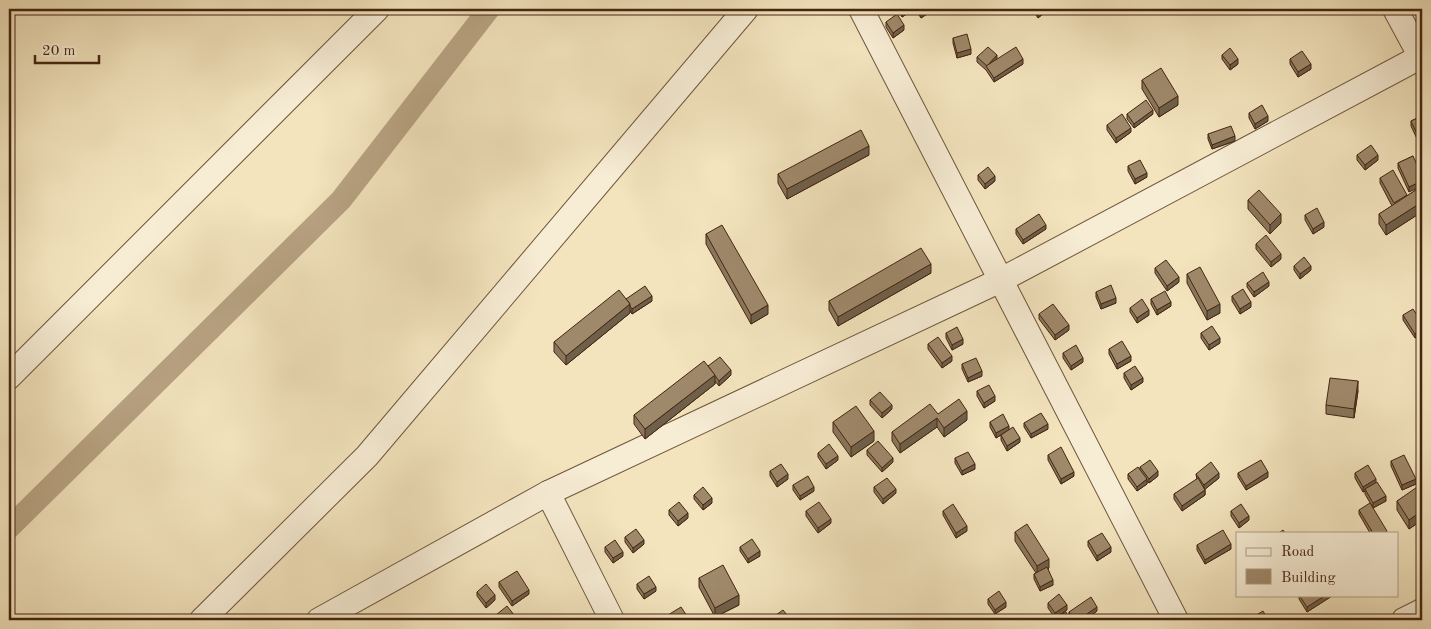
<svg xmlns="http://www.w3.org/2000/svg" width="1431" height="629" font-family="'Old Standard TT',serif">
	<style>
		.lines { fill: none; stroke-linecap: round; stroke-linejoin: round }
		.canal { stroke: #b8a383; stroke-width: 22 }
		.minor-casing { stroke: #70563c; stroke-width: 26 }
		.minor { stroke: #f7edd5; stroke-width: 24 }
		.wall { fill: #89765c; stroke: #452611 }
		.shaded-wall { fill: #6f604b; stroke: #452611 }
		.building { fill: #9f896b; stroke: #452611 }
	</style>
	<rect width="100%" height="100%" fill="#f3e4be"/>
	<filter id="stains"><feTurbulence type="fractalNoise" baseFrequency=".004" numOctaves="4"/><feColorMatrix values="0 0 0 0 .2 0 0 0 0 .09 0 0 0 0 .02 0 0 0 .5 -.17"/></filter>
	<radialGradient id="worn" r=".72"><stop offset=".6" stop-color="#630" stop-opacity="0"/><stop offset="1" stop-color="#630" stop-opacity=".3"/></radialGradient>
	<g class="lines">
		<!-- canal -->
		<path class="canal" d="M9 528 341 200 489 9"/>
		<!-- minor casing -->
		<g class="minor-casing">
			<g id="minor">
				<path d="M861 9 1176 620"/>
				<path d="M1395 9 1422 59"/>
				<path d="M9 377 377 9"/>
				<path d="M548 493 612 620"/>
				<path d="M202 620 367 456 746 9"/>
				<path d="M319 620 548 493 1001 280 1422 56"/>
				<path d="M1404 620 1422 611"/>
			</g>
		</g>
		<!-- minor -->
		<use href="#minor" class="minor"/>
	</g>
	<!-- wall -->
	<g class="wall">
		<path d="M897 9H913V10L902 17Z"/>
		<path d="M915 9H933V10L921 18Z"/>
		<path d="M1032 9H1049L1038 18Z"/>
		<path d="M886 22 904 30 893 38 886 27Z"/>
		<path d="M953 38 971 54 957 58 953 43Z"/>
		<path d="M1222 55 1238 64 1230 70 1222 59Z"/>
		<path d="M977 57 997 60 1023 64 994 82 986 70 977 62Z"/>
		<path d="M1290 59 1311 69 1298 77 1290 64Z"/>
		<path d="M1142 80 1178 105 1159 117 1142 89Z"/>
		<path d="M1249 113 1268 121 1255 129 1249 118Z"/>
		<path d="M1127 114H1153L1134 128 1127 119Z"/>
		<path d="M1422 116V141L1419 143 1411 126V121Z"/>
		<path d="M1107 125 1131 132 1116 143 1107 130Z"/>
		<path d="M1208 134 1235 141 1212 149 1208 139Z"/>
		<path d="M869 155 787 199 778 183V174Z"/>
		<path d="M1357 155 1378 160 1365 170 1357 160Z"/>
		<path d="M1413 156 1409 192 1398 168V163Z"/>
		<path d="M1128 166 1147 177 1135 184 1128 171Z"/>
		<path d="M978 175 995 181 985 189 978 180Z"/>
		<path d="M1380 178 1407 196 1422 186V227L1417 217V215L1386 235 1379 224V214L1392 206 1380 183Z"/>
		<path d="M1248 200 1281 223 1270 234 1248 209Z"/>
		<path d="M1305 215 1324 227 1313 234 1305 220Z"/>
		<path d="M1016 229H1046L1023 244 1016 234Z"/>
		<path d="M706 234 768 314 751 324 706 244Z"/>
		<path d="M1256 244 1281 259 1271 267 1256 249Z"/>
		<path d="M1294 266 1311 270 1300 279 1294 270Z"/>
		<path d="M1155 268 1179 282 1167 291 1155 273Z"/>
		<path d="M931 273 838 326 829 310V301Z"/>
		<path d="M1187 274 1220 313 1207 320 1187 283Z"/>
		<path d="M1247 283 1269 286 1254 297 1247 287Z"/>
		<path d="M1096 292 1116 303 1101 309 1096 297Z"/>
		<path d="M1232 296 1251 307 1240 314 1232 301Z"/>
		<path d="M626 299 652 301 632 314 630 310V313L566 365 554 352V342Z"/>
		<path d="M1151 299 1171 306 1157 315 1151 304Z"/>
		<path d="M1422 303V320L1417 311V306Z"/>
		<path d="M1130 308 1149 315 1137 323 1130 312Z"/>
		<path d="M1039 314 1069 330 1055 340 1039 319Z"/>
		<path d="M1403 315 1422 323V334L1415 338 1403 320Z"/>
		<path d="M946 333 963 344 952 350 946 338Z"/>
		<path d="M1201 333 1220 343 1209 350 1201 338Z"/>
		<path d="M928 344 952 361 942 368 928 349Z"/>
		<path d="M1109 349 1131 361 1117 369 1109 354Z"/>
		<path d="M1063 353 1083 362 1071 370 1063 358Z"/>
		<path d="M962 364 982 376 968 382 962 369Z"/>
		<path d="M708 366 731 375 719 386 715 381V384L645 439 634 424V415Z"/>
		<path d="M1124 373 1143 382 1131 390 1124 378Z"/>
		<path d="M977 391 995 401 984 408 977 396Z"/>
		<path d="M1358 391 1354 418 1326 414V405Z"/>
		<path d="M870 400 892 409 882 418 870 405Z"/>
		<path d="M938 414 967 420 944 437 937 427 900 453 892 441V432Z"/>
		<path d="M833 422 874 441 851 457 833 432Z"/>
		<path d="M990 422 1009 430 1020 442 1007 451 1001 440V435L996 438 990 427Z"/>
		<path d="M1024 423 1048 429 1031 438 1024 427Z"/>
		<path d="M867 450 893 462 882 472 867 455Z"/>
		<path d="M818 453 838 460 826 469 818 457Z"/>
		<path d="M1048 455 1074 476 1061 484 1048 460Z"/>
		<path d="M955 458 975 469 962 475 955 463Z"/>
		<path d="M1391 461 1416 484 1402 490 1391 466Z"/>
		<path d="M1140 467 1158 476 1149 483 1147 481V484L1137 491 1128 479V474L1140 469Z"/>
		<path d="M770 471 788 479 777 487 770 476Z"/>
		<path d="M1238 473 1268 477 1246 490 1238 477Z"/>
		<path d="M1355 473 1376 483 1386 501 1373 508 1365 494V491L1363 492 1355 478Z"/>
		<path d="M1196 474 1219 478 1205 489V495L1182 511 1174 499V494L1197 480Z"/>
		<path d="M793 485 814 491 800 500 793 490Z"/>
		<path d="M1422 486V520L1409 529 1397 510V501L1422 488Z"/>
		<path d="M874 487 896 493 883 504 874 492Z"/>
		<path d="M694 495 712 503 703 510 694 499Z"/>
		<path d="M669 510 688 518 678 526 669 515Z"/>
		<path d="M1359 510 1387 533H1370L1359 514Z"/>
		<path d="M806 511 831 523 818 533 806 516Z"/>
		<path d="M943 511 967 531 956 538 943 515Z"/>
		<path d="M1231 511 1249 520 1239 528 1231 516Z"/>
		<path d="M1015 532 1049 568 1048 569 1053 585 1040 591 1034 579V574L1036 573 1015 541Z"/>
		<path d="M625 537 644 544 633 553 625 542Z"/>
		<path d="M1088 541 1111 552 1097 561 1088 546Z"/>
		<path d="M1197 545 1231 549 1205 564 1197 550Z"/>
		<path d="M605 547 623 556 613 563 605 552Z"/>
		<path d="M740 547 760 556 748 563 740 551Z"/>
		<path d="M699 578 739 605 715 617 699 587Z"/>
		<path d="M499 582 529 594 512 606 499 587Z"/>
		<path d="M637 584 656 591 644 599 637 589Z"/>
		<path d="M477 592 495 600 486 608 477 596Z"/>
		<path d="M1299 595H1332V596L1307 612 1299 599Z"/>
		<path d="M988 599 1006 607 995 614 988 604Z"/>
		<path d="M1048 603 1067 610 1058 616 1070 620H1053V619L1055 618 1048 608Z"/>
		<path d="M1097 611 1086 619 1087 620H1072L1069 617V612Z"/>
		<path d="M496 615 518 620H496Z"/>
	</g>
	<!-- shaded-wall -->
	<g class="shaded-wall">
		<path d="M908 9H913V10L902 17V12Z"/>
		<path d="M928 9H933V10L921 18V13Z"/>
		<path d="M1043 9H1049L1038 18V13Z"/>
		<path d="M1294 9H1299L1294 13Z"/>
		<path d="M904 25V30L893 38V33Z"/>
		<path d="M971 49V54L957 58V53Z"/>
		<path d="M997 55V60L987 66Z"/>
		<path d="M1023 59V64L994 82V78Z"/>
		<path d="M1238 59V64L1230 70V65Z"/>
		<path d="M1311 64V69L1298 77V72Z"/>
		<path d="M1178 96V105L1159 117V108Z"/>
		<path d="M1153 110V114L1134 128V124Z"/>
		<path d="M1268 116V121L1255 129V124Z"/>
		<path d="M1131 128V132L1116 143V138Z"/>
		<path d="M1235 136V141L1212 149V145Z"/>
		<path d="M1422 136V141L1419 143V138Z"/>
		<path d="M869 146V155L787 199V189Z"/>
		<path d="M1378 155V160L1365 170V165Z"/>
		<path d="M1147 173V177L1135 184V179Z"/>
		<path d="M995 176V181L985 189V184Z"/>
		<path d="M1422 181V186L1409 192V187Z"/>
		<path d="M1422 202V211L1417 208V215L1386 235V225Z"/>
		<path d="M1281 214V223L1270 234V225Z"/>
		<path d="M1324 222V227L1313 234V229Z"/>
		<path d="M1046 225V229L1023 244V240Z"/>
		<path d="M1281 254V259L1271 267V262Z"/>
		<path d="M931 264V273L838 326V317Z"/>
		<path d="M1311 266V270L1300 279V274Z"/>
		<path d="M1179 277V282L1167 291V286Z"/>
		<path d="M1269 282V286L1254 297V292Z"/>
		<path d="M652 296V301L632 314V309Z"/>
		<path d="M1116 298V303L1101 309V304Z"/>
		<path d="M1171 302V306L1157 315V310Z"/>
		<path d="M1251 302V307L1240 314V309Z"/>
		<path d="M630 304V313L566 365V356Z"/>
		<path d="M1220 304V313L1207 320V311Z"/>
		<path d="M768 305V314L751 324V315Z"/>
		<path d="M1149 310V315L1137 323V318Z"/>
		<path d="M1069 325V330L1055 340V335Z"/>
		<path d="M1422 329V334L1415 338V334Z"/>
		<path d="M1220 338V343L1209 350V345Z"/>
		<path d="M963 339V344L952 350V345Z"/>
		<path d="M952 356V361L942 368V363Z"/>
		<path d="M1131 356V361L1117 369V364Z"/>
		<path d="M1083 358V362L1071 370V366Z"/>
		<path d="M731 370V375L719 386V381Z"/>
		<path d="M982 371V376L968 382V378Z"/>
		<path d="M715 375V384L645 439V429Z"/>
		<path d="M1143 378V382L1131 390V385Z"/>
		<path d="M1358 381V391L1354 418V409Z"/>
		<path d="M995 396V401L984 408V403Z"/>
		<path d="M892 405V409L882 418V413Z"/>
		<path d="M967 411V420L944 437V428Z"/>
		<path d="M937 418V427L900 453V444Z"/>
		<path d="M1048 424V429L1031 438V434Z"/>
		<path d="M1009 426V430L996 438V433Z"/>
		<path d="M874 431V441L851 457V447Z"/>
		<path d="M1020 438V442L1007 451V446Z"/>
		<path d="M838 456V460L826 469V464Z"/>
		<path d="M893 458V462L882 472V468Z"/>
		<path d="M975 464V469L962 475V471Z"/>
		<path d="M1158 471V476L1149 483V479Z"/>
		<path d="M1074 472V476L1061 484V479Z"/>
		<path d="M1268 472V477L1246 490V486Z"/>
		<path d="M1219 473V478L1204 490V485Z"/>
		<path d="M788 474V479L777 487V482Z"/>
		<path d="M1147 479V484L1137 491V487Z"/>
		<path d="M1376 479V484L1365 489V491L1363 492V487Z"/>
		<path d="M1416 479V484L1402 490V485Z"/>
		<path d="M814 487V491L800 500V496Z"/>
		<path d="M896 489V493L883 504V499Z"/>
		<path d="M1205 490V495L1182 511V506Z"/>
		<path d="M1386 496V501L1373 508V503Z"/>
		<path d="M712 498V503L703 510V505Z"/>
		<path d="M1422 511V520L1409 529V520Z"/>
		<path d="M688 513V518L678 526V521Z"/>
		<path d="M1249 516V520L1239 528V523Z"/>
		<path d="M831 519V523L818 533V528Z"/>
		<path d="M967 526V531L956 538V533Z"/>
		<path d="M644 540V544L633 553V548Z"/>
		<path d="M1231 544V549L1205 564V560Z"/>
		<path d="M1111 547V552L1097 561V556Z"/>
		<path d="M760 551V556L748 563V559Z"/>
		<path d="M623 552V556L613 563V558Z"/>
		<path d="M1049 559V568L1037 576V566Z"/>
		<path d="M1053 580V585L1040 591V587Z"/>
		<path d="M656 587V591L644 599V594Z"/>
		<path d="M529 590V594L512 606V601Z"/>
		<path d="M495 595V600L486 608V603Z"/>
		<path d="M739 595V605L715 617V608Z"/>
		<path d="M1326 595H1332V596L1307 612V607Z"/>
		<path d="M1006 602V607L995 614V610Z"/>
		<path d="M1067 605V610L1055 618V613Z"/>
		<path d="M1097 607V611L1085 620 1084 616Z"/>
	</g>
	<!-- building -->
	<g class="building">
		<path d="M900 9H908L902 12Z"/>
		<path d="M918 9H928L921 13Z"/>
		<path d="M1035 9H1043L1038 13Z"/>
		<path d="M897 14 904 25 893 33 886 22Z"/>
		<path d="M967 34 971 49 957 53 953 38Z"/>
		<path d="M988 47 997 55 987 66 977 57Z"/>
		<path d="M1016 47 1023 59 994 78 986 66Z"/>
		<path d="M1230 48 1238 59 1230 65 1222 55Z"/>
		<path d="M1302 51 1311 64 1298 72 1290 59Z"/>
		<path d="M1161 68 1178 96 1159 108 1142 80Z"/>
		<path d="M1146 100 1153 110 1134 124 1127 114Z"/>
		<path d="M1262 105 1268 116 1255 124 1249 113Z"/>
		<path d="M1122 114 1131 128 1116 138 1107 125Z"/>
		<path d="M1422 116V136L1419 138 1411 121Z"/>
		<path d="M1231 126 1235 136 1212 145 1208 134Z"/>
		<path d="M861 130 869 146 787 189 778 174Z"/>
		<path d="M1371 145 1378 155 1365 165 1357 155Z"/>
		<path d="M1413 156 1422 176V181L1409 187 1398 163Z"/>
		<path d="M1140 160 1147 173 1135 179 1128 166Z"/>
		<path d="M988 167 995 176 985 184 978 175Z"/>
		<path d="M1393 170 1407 195 1394 203 1380 178Z"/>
		<path d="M1422 186V202L1386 225 1379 214Z"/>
		<path d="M1259 190 1281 214 1270 225 1248 200Z"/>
		<path d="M1422 205V217L1417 208Z"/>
		<path d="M1317 208 1324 222 1313 229 1305 215Z"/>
		<path d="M1039 214 1046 225 1023 240 1016 229Z"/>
		<path d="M722 225 768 305 751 315 706 234Z"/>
		<path d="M1266 235 1281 254 1271 262 1256 244Z"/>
		<path d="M921 248 931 264 838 317 829 301Z"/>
		<path d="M1304 257 1311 266 1300 274 1294 266Z"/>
		<path d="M1166 260 1179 277 1167 286 1155 268Z"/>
		<path d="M1200 267 1220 304 1207 311 1187 274Z"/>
		<path d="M1263 272 1269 282 1254 292 1247 283Z"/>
		<path d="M1111 285 1116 298 1101 304 1096 292Z"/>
		<path d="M645 286 652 296 632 309 630 306V304L626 299Z"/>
		<path d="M1243 289 1251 302 1240 309 1232 296Z"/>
		<path d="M619 290 630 304 566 356 554 342Z"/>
		<path d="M1165 291 1171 302 1157 310 1151 299Z"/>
		<path d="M1142 299 1149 310 1137 318 1130 308Z"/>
		<path d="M1422 303V315L1417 306Z"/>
		<path d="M1053 304 1069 325 1055 335 1039 314Z"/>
		<path d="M1413 309 1422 323V329L1415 334 1403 315Z"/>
		<path d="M1212 326 1220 338 1209 345 1201 333Z"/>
		<path d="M957 327 963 339 952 345 946 333Z"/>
		<path d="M938 337 952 356 942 363 928 344Z"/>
		<path d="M1122 341 1131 356 1117 364 1109 349Z"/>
		<path d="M1076 345 1083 358 1071 366 1063 353Z"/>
		<path d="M720 357 731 370 719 381 708 366Z"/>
		<path d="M976 358 982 371 968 378 962 364Z"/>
		<path d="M704 361 715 375 645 429 634 415Z"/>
		<path d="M1135 366 1143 378 1131 385 1124 373Z"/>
		<path d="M1330 378 1358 381 1354 409 1326 405Z"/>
		<path d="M989 385 995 396 984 403 977 391Z"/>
		<path d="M880 392 892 405 882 413 870 400Z"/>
		<path d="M959 399 967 411 944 428 937 418 900 444 892 432 930 404 938 414Z"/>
		<path d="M856 406 874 431 851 447 833 422Z"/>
		<path d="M1041 413 1048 424 1031 434 1024 423Z"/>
		<path d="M1003 414 1009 426 996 433 990 422Z"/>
		<path d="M1013 427 1020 438 1007 446 1001 435Z"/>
		<path d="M878 441 893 458 882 468 867 450Z"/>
		<path d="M829 444 838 456 826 464 818 453Z"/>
		<path d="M1061 447 1074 472 1061 479 1048 455Z"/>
		<path d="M968 452 975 464 962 471 955 458Z"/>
		<path d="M1404 455 1416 479 1402 485 1391 461Z"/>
		<path d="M1150 460 1158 471 1149 479 1140 467Z"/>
		<path d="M1261 460 1268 472 1246 486 1238 473Z"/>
		<path d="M1211 462 1219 473 1204 485 1196 474Z"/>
		<path d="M781 464 788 474 777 482 770 471Z"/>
		<path d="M1368 465 1376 479 1363 487 1355 473Z"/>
		<path d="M1138 467 1147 479 1137 487 1128 474Z"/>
		<path d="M808 476 814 487 800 496 793 485Z"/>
		<path d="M887 478 896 489 883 499 874 487Z"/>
		<path d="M1198 478 1205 490 1182 506 1174 494Z"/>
		<path d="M1377 482 1386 496 1373 503 1365 489Z"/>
		<path d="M1420 485 1422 488V511L1409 520 1397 501Z"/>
		<path d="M703 487 712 498 703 505 694 495Z"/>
		<path d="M679 502 688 513 678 521 669 510Z"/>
		<path d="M819 502 831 519 818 528 806 511Z"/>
		<path d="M1370 503 1387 531 1385 533H1373L1359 510Z"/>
		<path d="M953 504 967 526 956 533 943 511Z"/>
		<path d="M1241 504 1249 516 1239 523 1231 511Z"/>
		<path d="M1027 524 1049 559 1037 566 1015 532Z"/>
		<path d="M636 529 644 540 633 548 625 537Z"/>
		<path d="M1223 530 1231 544 1205 560 1197 545Z"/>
		<path d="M1283 530 1285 533H1279Z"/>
		<path d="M1102 533 1111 547 1097 556 1088 541Z"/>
		<path d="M752 539 760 551 748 559 740 547Z"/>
		<path d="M615 540 623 552 613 558 605 547Z"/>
		<path d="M723 565 739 595 715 608 699 578Z"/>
		<path d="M1047 567 1053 580 1040 587 1034 574Z"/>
		<path d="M517 571 529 590 512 601 499 582Z"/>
		<path d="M649 576 656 587 644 594 637 584Z"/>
		<path d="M486 584 495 595 486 603 477 592Z"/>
		<path d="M999 591 1006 602 995 610 988 599Z"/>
		<path d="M1059 594 1067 605 1055 613 1048 603Z"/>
		<path d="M1299 595H1326L1307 607Z"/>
		<path d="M1091 597 1097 607 1084 616 1087 620H1075L1069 612Z"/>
		<path d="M507 606 518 620H500L496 615Z"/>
		<path d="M681 607 689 619 687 620H672L668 615Z"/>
		<path d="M783 610 791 620H769Z"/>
		<path d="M1263 611 1268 620H1248Z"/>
		<path d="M1066 612 1070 620H1054L1053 619Z"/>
		<path d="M1336 616 1338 620H1327Z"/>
		<path d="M351 617 353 620H345Z"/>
		<path d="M1129 617 1132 620H1124Z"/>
	</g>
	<!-- margin -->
	<rect width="1431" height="629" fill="none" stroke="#f3e4be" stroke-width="30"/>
	<rect x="10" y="10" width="1411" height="609" fill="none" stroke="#452611" stroke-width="2.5"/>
	<rect x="15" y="15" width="1401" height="599" fill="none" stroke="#452611"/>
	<!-- legend -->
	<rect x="1236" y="532" width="162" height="65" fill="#f7edd5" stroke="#b09d87"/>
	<rect x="1246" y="548" width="25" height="8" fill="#f7edd5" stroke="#b09d87"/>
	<text x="1281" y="556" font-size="15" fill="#452611">Road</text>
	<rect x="1246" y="569" width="25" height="15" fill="#9f896b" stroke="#b09d87"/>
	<text x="1281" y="582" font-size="15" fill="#452611">Building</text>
	<!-- scale -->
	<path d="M35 55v8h64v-8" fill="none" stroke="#452611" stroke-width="2.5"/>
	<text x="42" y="55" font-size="15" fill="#452611" stroke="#f7edd5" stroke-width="4" paint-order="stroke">20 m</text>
	<rect width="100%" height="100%" filter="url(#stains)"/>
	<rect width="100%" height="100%" fill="url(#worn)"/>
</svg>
